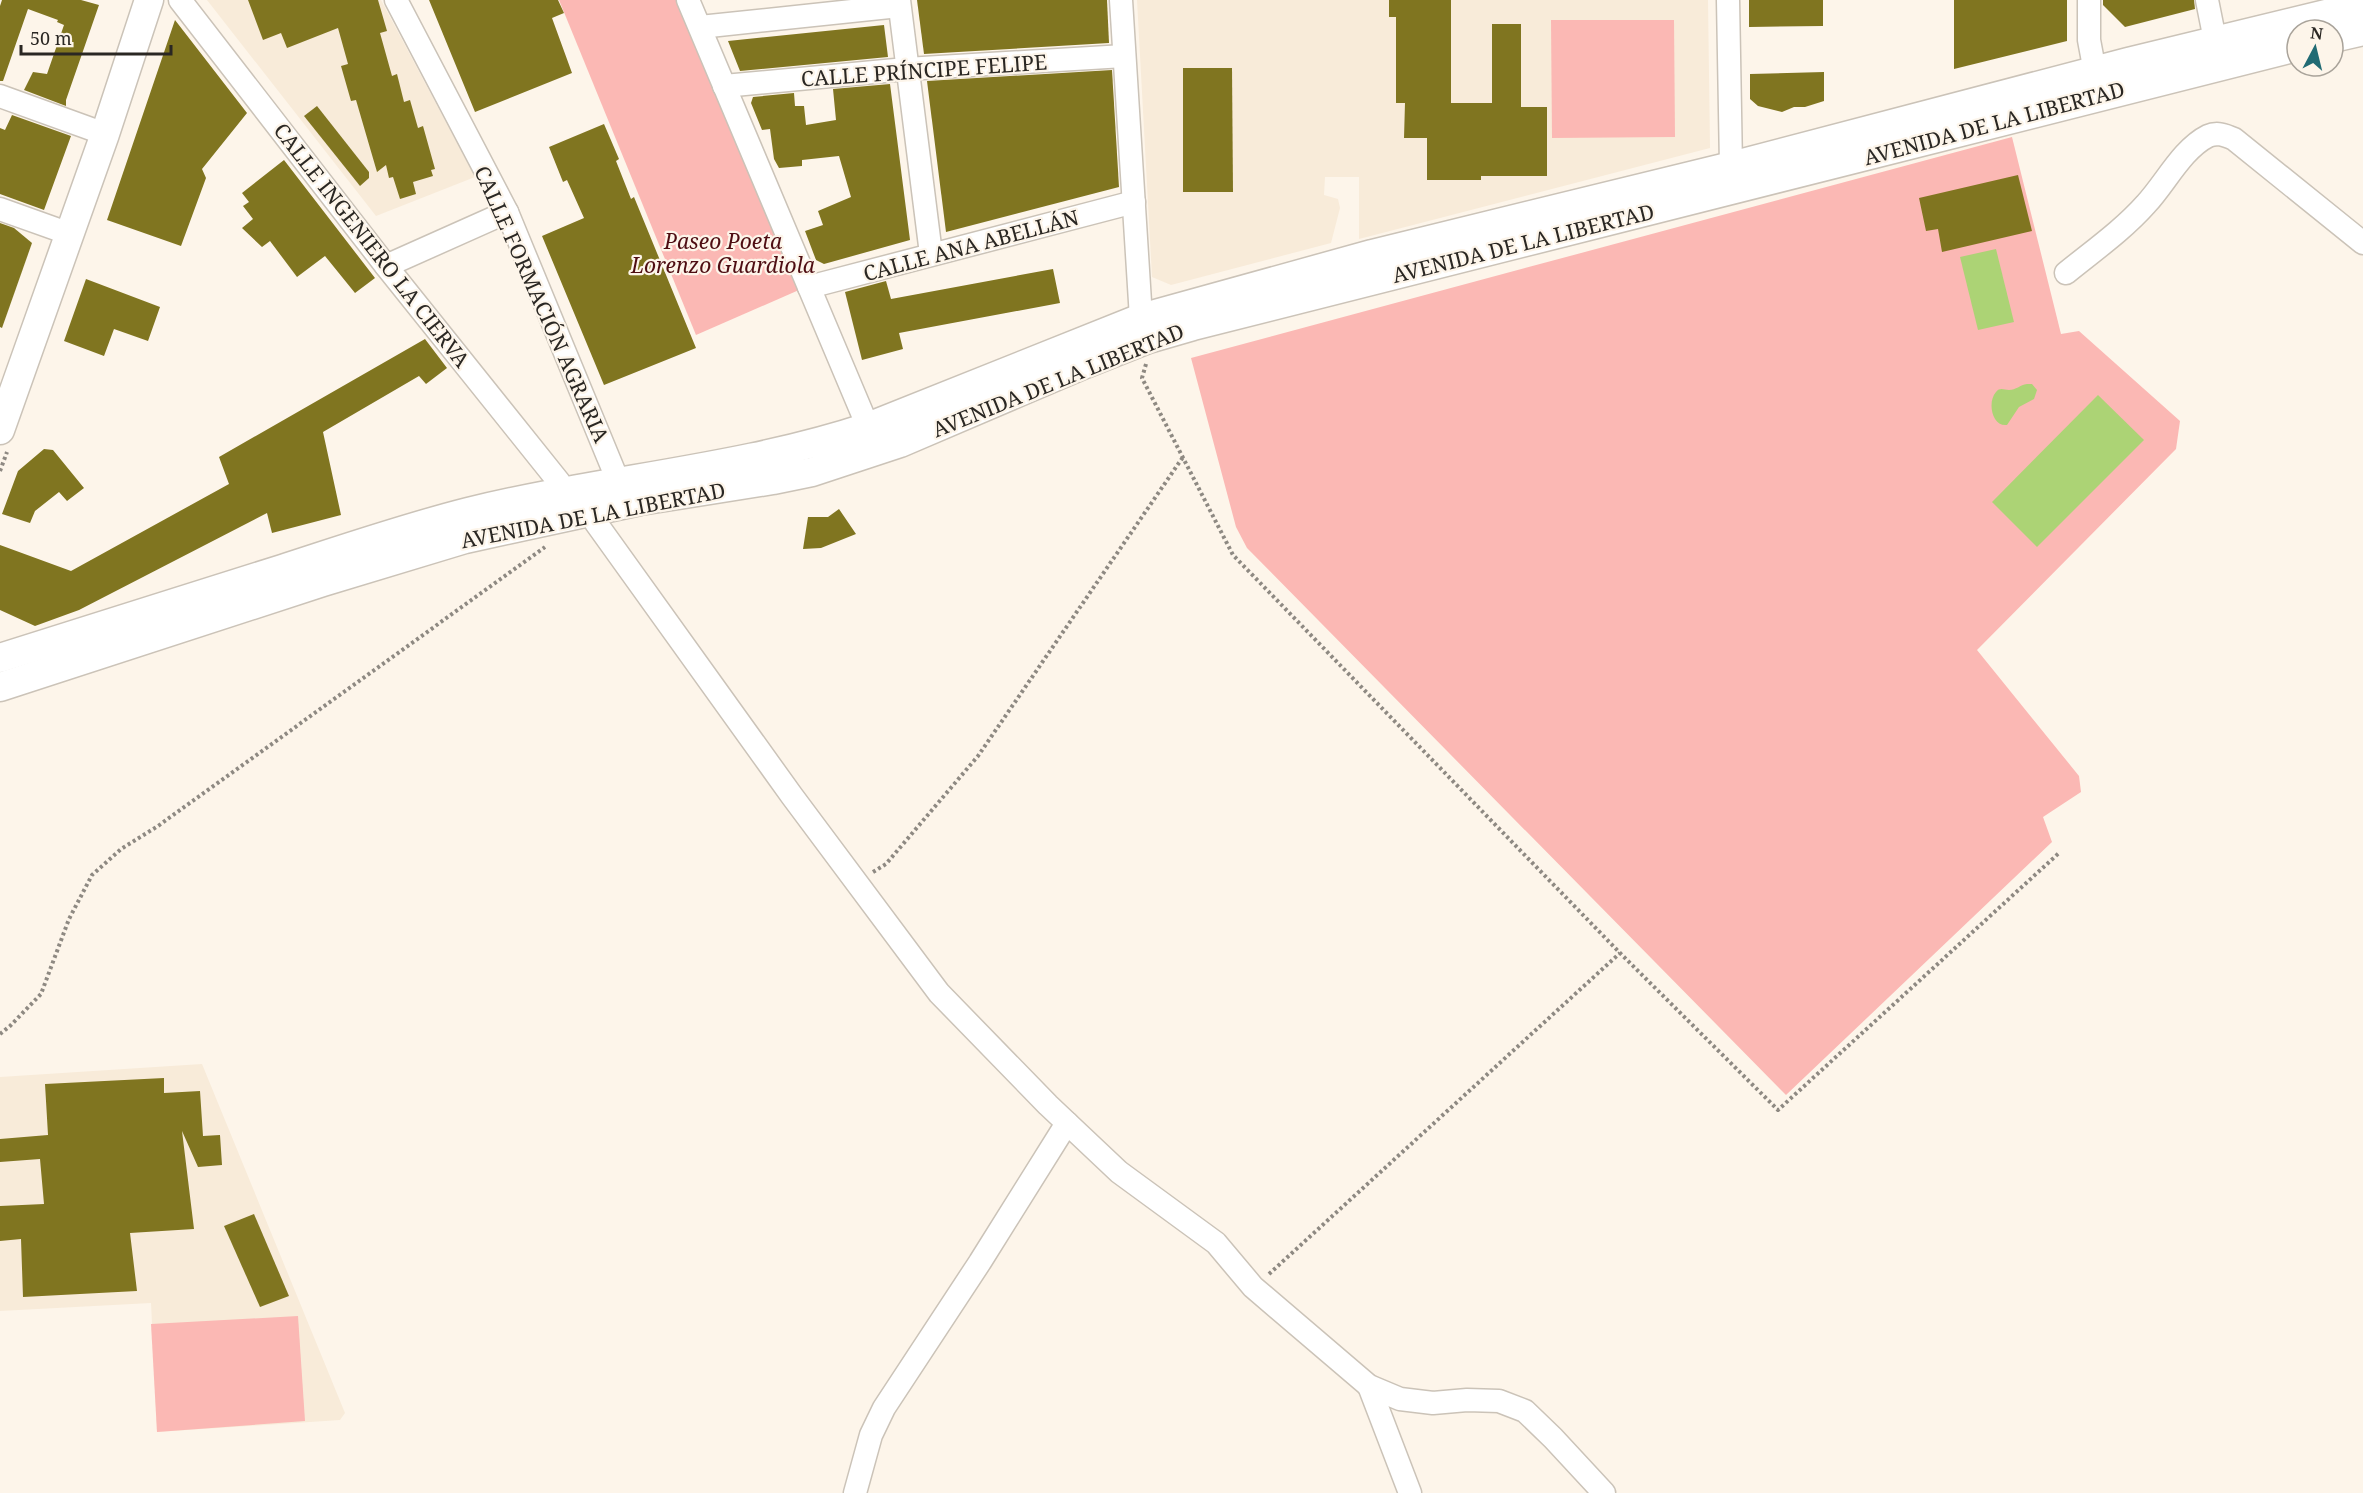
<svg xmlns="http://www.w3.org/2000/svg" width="2363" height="1493" font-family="'Noto Serif',serif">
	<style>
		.built { fill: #f8ebd9 }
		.green { fill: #fbb8b4 }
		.water { fill: #acd375 }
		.building { fill: #807520 }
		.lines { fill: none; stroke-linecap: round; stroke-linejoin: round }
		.minor-casing { stroke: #cbc3b8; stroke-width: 25 }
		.major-casing { stroke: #cbc3b8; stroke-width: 31 }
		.path { stroke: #8e8982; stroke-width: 4; stroke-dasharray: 3 3; stroke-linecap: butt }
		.minor { stroke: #fff; stroke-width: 22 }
		.major { stroke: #fff; stroke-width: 28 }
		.labels { text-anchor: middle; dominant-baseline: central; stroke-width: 4.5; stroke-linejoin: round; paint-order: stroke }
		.street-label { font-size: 21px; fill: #2a2723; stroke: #fdf5ea }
		.park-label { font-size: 21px; font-style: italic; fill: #4e0d12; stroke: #fdf5ea }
	</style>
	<rect width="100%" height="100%" fill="#fdf5ea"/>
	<!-- built -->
	<g class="built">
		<path d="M207 0H381L475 177 376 216Z"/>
		<path d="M1137 0H1708L1710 148 1359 239V177H1325L1324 195 1338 199 1340 208 1331 243 1171 285 1152 277Z"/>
		<path d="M202 1064 345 1413 340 1420 157 1432 151 1303 0 1311V1077Z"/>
	</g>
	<!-- green -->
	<g class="green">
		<path d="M559 0H676L799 290 696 335Z"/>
		<path d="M1551 20H1674L1675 137 1552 138Z"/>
		<path d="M2012 137 2061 334 2079 331 2180 421 2176 449 1977 650 2079 776 2081 792 2043 817 2052 842 1786 1095 1247 548 1236 527 1191 358Z"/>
		<path d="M298 1316 305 1421 157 1432 151 1324Z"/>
	</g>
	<!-- water -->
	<g class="water">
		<path d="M1996 249 2014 322 1978 330 1960 257Z"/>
		<path d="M2027 384H2032L2037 390 2034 399 2019 407 2007 425C1992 427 1987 402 1996 392 2000 387 2004 390 2009 390 2016 390 2020 385 2027 384Z"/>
		<path d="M2098 395 2144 440 2037 547 1992 502Z"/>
	</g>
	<!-- building -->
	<g class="building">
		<path d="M2 0H81L99 5 66 100V106L24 90 33 72 47 74 64 25 57 22 58 20 28 9 3 81H0V6Z"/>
		<path d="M248 0H378L387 31 380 33 392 76 397 74 404 102 410 100 418 128 423 126 435 169 431 170 433 176 413 182 416 194 400 199 393 177 389 178 386 165 377 172 356 100 351 101 341 66 348 64 338 28 287 48 281 33 263 40Z"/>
		<path d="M429 0H558L564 13 552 18 572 73 475 112Z"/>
		<path d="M917 0H1107L1109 43 924 54Z"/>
		<path d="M1389 0H1451V103H1492V24H1521V107H1547V176H1481V180H1427V138H1404L1405 103H1396V17H1389Z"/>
		<path d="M1749 0H1823V26L1749 27Z"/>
		<path d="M1954 0H2067V41L1954 69Z"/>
		<path d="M2103 0H2194L2195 9 2125 27 2103 5Z"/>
		<path d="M175 20 247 113 202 169 206 178 181 246 107 220Z"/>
		<path d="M884 25 888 57 740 71 728 41Z"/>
		<path d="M1183 68H1232L1233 192H1183Z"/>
		<path d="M1112 70 1119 187 946 232 927 81Z"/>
		<path d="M1824 72V101L1805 107H1794L1782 112 1758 106 1750 99V74Z"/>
		<path d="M890 84 910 240 824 264 816 260 805 231 823 225 818 211 851 197 839 156 802 160V166L779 168 774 159 770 129 762 130 751 103 753 97 794 93 795 106H804L806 125 836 120 833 89Z"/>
		<path d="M317 106 369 172V178L360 186 304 116Z"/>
		<path d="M12 115 71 136 44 210 0 194V128L5 130Z"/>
		<path d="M604 124 619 159 616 161 631 199 634 197 696 348 604 385 542 236 584 218 567 180 563 182 549 147Z"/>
		<path d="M284 160 375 278 355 293 325 256 297 277 270 241 262 247 242 228 253 219 243 206 249 202 242 193Z"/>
		<path d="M2018 175 2032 231 1942 252 1938 229 1926 231 1919 198Z"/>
		<path d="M0 223 14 228 32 243 2 328 0 327Z"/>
		<path d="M1053 269 1060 303 899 333 903 349 862 360 845 292 886 281 891 299Z"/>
		<path d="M86 279 160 307 148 341 114 329 104 356 64 341Z"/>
		<path d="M425 339 447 368 426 384 419 376 323 432 341 515 272 533 267 513 79 610 35 626 0 610V545L71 571 229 484 219 457Z"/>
		<path d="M44 449 53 450 84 488 67 501 59 492 35 511 30 523 2 514 18 471Z"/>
		<path d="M839 509 856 534 821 548 803 549 808 517H828Z"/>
		<path d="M164 1078V1093L200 1091 203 1136 220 1135 222 1165 198 1167 182 1131 194 1229 130 1233 137 1291 23 1297 21 1239 0 1241V1206L44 1204 40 1159 0 1162V1139L48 1135 45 1084Z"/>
		<path d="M254 1214 289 1296 260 1307 224 1226Z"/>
	</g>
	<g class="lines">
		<!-- minor casing -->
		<g class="minor-casing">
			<g id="minor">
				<path d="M180 0 386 266 559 482 560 491"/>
				<path d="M396 0 507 212 618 481"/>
				<path d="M688 0 868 427"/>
				<path d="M899 0 931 254"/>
				<path d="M1121 0 1141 318 1146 332"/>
				<path d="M1728 0 1731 166 1735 181"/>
				<path d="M2089 0V40L2098 88"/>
				<path d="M2207 0 2215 40"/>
				<path d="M700 27 899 6"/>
				<path d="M724 86 906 69 1124 56"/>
				<path d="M0 96 105 134"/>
				<path d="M0 209 70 234"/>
				<path d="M386 266 507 212"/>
				<path d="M2066 273C2093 251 2123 230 2146 204 2165 184 2182 149 2208 136 2217 132 2225 135 2234 139L2363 243"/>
				<path d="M809 287 1134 202"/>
				<path d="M589 511 596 523 792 796 939 993 1048 1105 1119 1172 1216 1243 1253 1287 1369 1386 1400 1399 1433 1403 1467 1400 1499 1401 1525 1411 1553 1438 1604 1493"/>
				<path d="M1369 1386 1410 1493"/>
				<path d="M855 1493 871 1435 884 1408 980 1262 1067 1123"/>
			</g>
		</g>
		<!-- major casing -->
		<g class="major-casing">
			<g id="major">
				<path d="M2333 38 2363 31"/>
				<path d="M0 430 105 134 149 0"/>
				<path d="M0 658C94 628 188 598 282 569 344 549 405 528 468 512 601 479 738 470 868 427L1141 318 1372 254 1731 166 2128 62 2363 5"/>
				<path d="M0 687 323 582 465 539 640 501 773 480 812 472 900 443 1085 364 1148 339 1193 326 2297 47"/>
			</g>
		</g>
		<!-- path -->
		<g class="path">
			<path d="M1146 364 1142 378 1233 555 1620 953 1778 1110 2059 853"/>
			<path d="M0 471 7 452"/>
			<path d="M873 872 886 864 978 756 1183 457"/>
			<path d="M0 1034 10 1026 41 994 69 919 92 875 121 849 158 826 545 547"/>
			<path d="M1269 1274 1620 953"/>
		</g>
		<!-- minor -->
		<use href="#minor" class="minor"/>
		<!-- major -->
		<use href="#major" class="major"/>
	</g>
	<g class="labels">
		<!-- street labels -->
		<g class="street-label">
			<text transform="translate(924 70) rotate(-4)">CALLE PRÍNCIPE FELIPE</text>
			<text transform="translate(1994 123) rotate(-15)">AVENIDA DE LA LIBERTAD</text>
			<text transform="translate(1523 243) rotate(-14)">AVENIDA DE LA LIBERTAD</text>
			<text transform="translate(372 245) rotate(52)">CALLE INGENIERO LA CIERVA</text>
			<text transform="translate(971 245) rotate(-15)">CALLE ANA ABELLÁN</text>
			<text transform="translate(542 304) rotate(66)">CALLE FORMACIÓN AGRARIA</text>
			<text transform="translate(1058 380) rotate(-22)">AVENIDA DE LA LIBERTAD</text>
			<text transform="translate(593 515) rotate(-11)">AVENIDA DE LA LIBERTAD</text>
		</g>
		<!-- park labels -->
		<g class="park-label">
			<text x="723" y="241">Paseo Poeta<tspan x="723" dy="24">Lorenzo Guardiola</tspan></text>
		</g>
	</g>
	<!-- north arrow -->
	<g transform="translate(2315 48) rotate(7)"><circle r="28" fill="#fdf5ea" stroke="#a9a39a" stroke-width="1.5"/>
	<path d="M0-4.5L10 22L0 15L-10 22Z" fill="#216b74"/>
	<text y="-9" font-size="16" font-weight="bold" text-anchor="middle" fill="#2a2723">N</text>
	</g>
	<!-- scale -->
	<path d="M21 45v9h150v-9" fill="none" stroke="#2a2723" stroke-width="3"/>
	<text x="30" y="45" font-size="18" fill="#2a2723" stroke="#fdf5ea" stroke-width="4.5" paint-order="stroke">50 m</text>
</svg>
